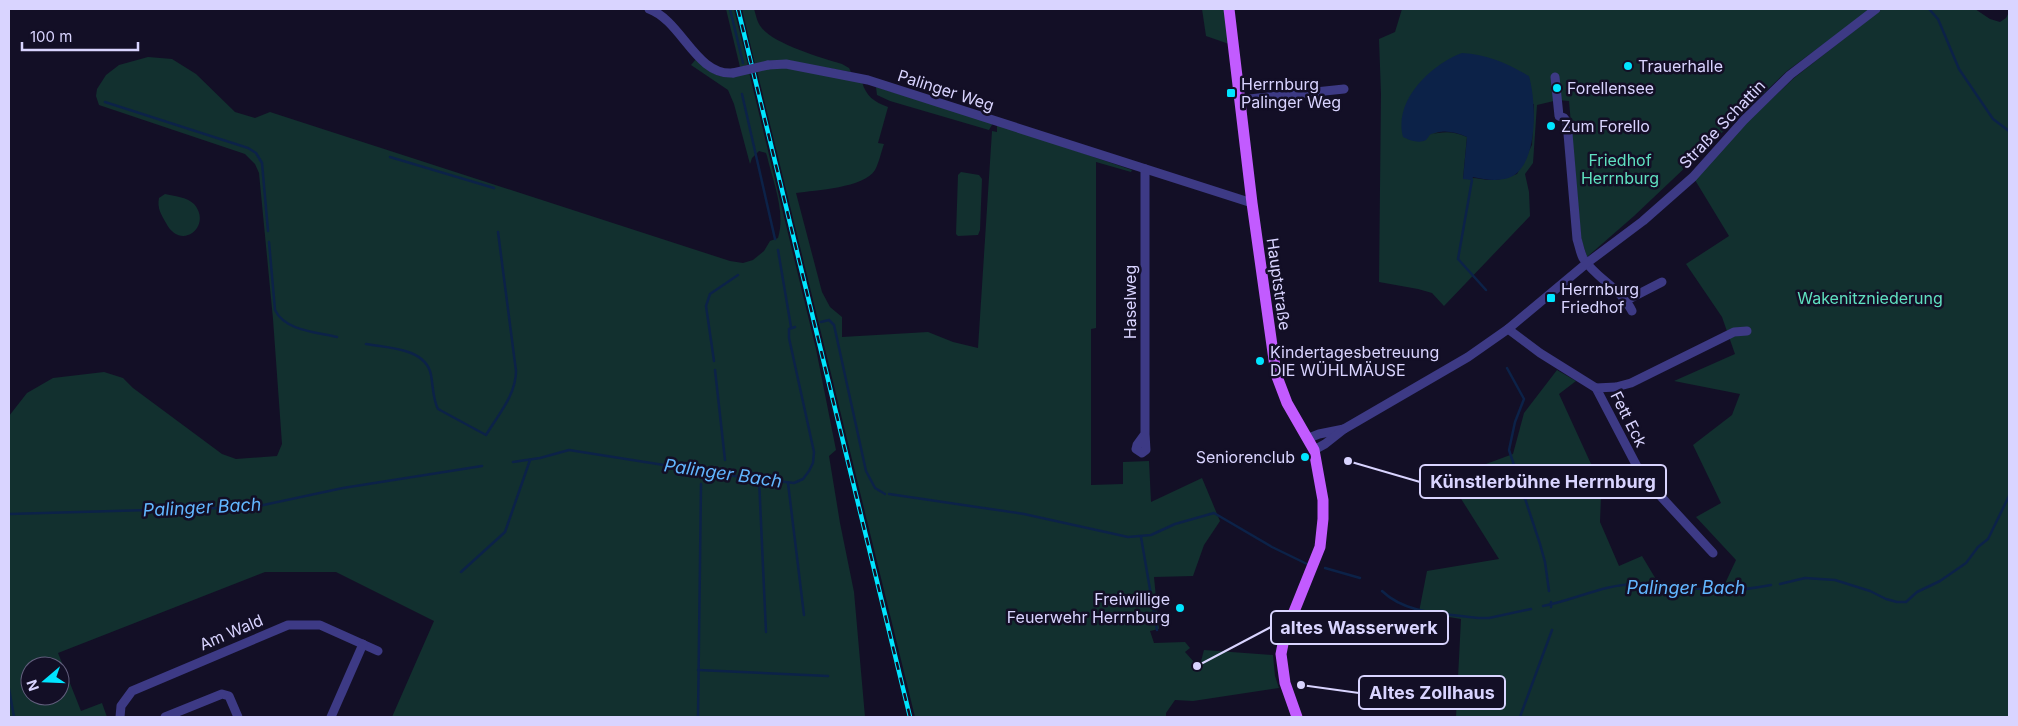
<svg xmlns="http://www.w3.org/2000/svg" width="2018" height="726" font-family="Inter,sans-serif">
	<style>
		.green { fill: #12302f; fill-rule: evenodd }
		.water { fill: #0c2248 }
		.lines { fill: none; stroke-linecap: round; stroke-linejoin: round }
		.stream { stroke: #0c2248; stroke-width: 2.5 }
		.minor { stroke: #3d3a85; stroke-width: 9 }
		.major { stroke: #c25bff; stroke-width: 11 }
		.rail-casing { stroke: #00e5ff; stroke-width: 4.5 }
		.rail { stroke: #130f26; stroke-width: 2.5; stroke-dasharray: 8; stroke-linecap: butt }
		.minor-bridge { stroke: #3d3a85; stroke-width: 9 }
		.poi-dot { fill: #00e5ff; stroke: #130f26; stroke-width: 2 }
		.labels { text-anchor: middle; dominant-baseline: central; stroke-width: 5; stroke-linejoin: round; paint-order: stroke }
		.poi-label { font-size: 16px; fill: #d9d4ff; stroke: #130f26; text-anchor: start }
		.street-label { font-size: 16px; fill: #d9d4ff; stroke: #130f26 }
		.park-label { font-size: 16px; fill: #5fe0c0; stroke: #130f26 }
		.water-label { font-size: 18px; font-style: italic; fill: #62b6ff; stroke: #130f26 }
		.leader { fill: none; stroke: #d9d4ff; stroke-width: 2 }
		.callout-dot { fill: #d9d4ff; stroke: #130f26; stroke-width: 2 }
		.callout { fill: #130f26; stroke: #d9d4ff; stroke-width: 2 }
		.callout-label { font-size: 18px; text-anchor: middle; font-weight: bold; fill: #d9d4ff }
	</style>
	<rect width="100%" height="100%" fill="#130f26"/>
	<!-- green -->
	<g class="green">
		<path d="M726 9H734L748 65 740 67Z"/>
		<path d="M742 9H754C756 15 757 22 761 27 773 44 822 58 842 64L849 68 851 72 781 60 755 64Z"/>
		<path d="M1202 9H1224L1229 44 1206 36Z"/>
		<path d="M1402 9H1871L1787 71 1634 216 1587 257 1581 238 1569 101 1558 100 1537 105 1533 163 1525 174 1529 192 1530 216 1444 306 1432 293 1418 289 1379 282 1381 94 1379 39 1395 32ZM1534 104 1532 145 1517 174C1509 177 1500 180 1492 180 1481 180 1474 176 1463 179L1467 137C1454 131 1443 131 1429 135Z"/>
		<path d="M1882 9H1975L1990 19 2000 22 2006 18 2009 12V717H1456L1461 619 1419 612 1427 571 1499 559 1448 478 1513 454 1524 413 1557 370 1576 381 1559 394 1597 477 1601 496 1600 522 1619 566 1642 556 1660 586 1722 590 1736 560 1696 517 1721 503 1693 445 1732 415 1740 394 1674 381 1735 354 1722 317 1686 264 1729 236 1695 180 1747 122 1794 78Z"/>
		<path d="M148 57 172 59 196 74 235 112 255 118 270 112 730 261 743 263 753 260 764 251 770 241 778 238C786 212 773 182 767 156L766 153 759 151 752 158 750 164 734 104 728 90 691 65 696 59C717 80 722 79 749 72L816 349 836 450 829 456 840 523 854 592 865 717H392L434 621 336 572H265L58 653 81 711 102 703 107 717H9V416L27 393 53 378 104 372 123 378 133 388 222 454 236 459 277 456 282 444 273 319 259 173 255 164 245 154 99 105 96 96 97 89 106 75 119 65ZM30 666H60V696H30Z"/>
		<path d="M782 67 862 82C866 96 874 102 888 107L878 143 884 144C881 152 879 163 875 170 864 188 816 190 796 193L822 292 830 307 842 317V337L928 332 953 342 978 348 992 131 997 132V124L1132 170 1131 172 1096 162V328L1091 329V485L1123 484V462L1149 461 1151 502 1202 478 1220 521 1204 545 1193 576 1154 577 1159 629 1150 631 1154 643 1185 642 1190 648 1185 652 1194 662 1193 671H1201V669H1199L1204 650 1273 655 1275 676 1279 688 1193 701 1175 700 1166 713V717H915L757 71Z"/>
		<path d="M876 87 993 123 989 130 890 101 877 95Z"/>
		<path d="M961 172 979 175 982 179 980 230 978 235 958 236 956 234 958 175Z"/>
		<path d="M165 194C174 196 187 197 194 204 213 226 181 252 166 223 161 214 157 208 159 198Z"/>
	</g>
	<!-- water -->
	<path class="water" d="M1462 53C1487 54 1508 64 1529 76 1536 101 1538 154 1517 173 1506 183 1486 180 1473 177L1472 180 1463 179 1467 137C1456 132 1443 129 1431 134 1429 135 1428 138 1426 140 1419 144 1409 140 1403 137 1393 100 1432 64 1462 53Z"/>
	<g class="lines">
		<!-- stream -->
		<g class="stream">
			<path d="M730 9 743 63"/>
			<path d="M1929 9 1938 19 1959 69 1993 119 2009 131"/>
			<path d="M742 94 775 239"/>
			<path d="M105 102 248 148 256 153 262 163 268 231"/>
			<path d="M390 157 494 188"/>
			<path d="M1472 180 1458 259 1486 290"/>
			<path d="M269 242 275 310C285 331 317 332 337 337"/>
			<path d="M778 250 791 327"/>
			<path d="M821 322 829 320 834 325 866 471 875 488 885 494"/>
			<path d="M366 344C388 348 426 348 431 375 433 386 433 400 438 409L486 435C498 415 516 395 516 371L498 232"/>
			<path d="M714 361 706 306 710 294 738 275"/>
			<path d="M1507 368 1524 399 1515 422 1509 450 1540 544 1545 562 1549 591"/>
			<path d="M715 370 725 460"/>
			<path d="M513 462 540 458 569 450 727 475 794 483 803 479 809 471 813 463 814 452 789 338V329L795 327"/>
			<path d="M759 479 766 632"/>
			<path d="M788 483 804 615"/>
			<path d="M889 494 1024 514 1128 537 1151 535 1175 524 1214 513 1272 547 1307 564"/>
			<path d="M9 514 254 507 343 488 482 466"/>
			<path d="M1141 537 1157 630"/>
			<path d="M1325 568 1360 578"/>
			<path d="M461 572 505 532 530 460"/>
			<path d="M1780 584 1805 578 1835 580 1870 591 1886 599 1897 602H1906L1917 592 1940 581 1966 563 1978 547 1988 539 2009 496"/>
			<path d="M1382 591C1407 615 1445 613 1478 618H1489L1531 609"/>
			<path d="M1551 602V607"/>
			<path d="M1543 606C1575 600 1604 584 1637 584 1665 585 1693 589 1722 590 1738 591 1755 588 1771 585"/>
			<path d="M698 670 828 676"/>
			<path d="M9 689 14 717"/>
			<path d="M698 717 701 484"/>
			<path d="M1520 717 1552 630"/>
		</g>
		<!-- minor -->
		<g class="minor">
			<path d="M649 9C682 21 696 76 733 73"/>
			<path d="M768 65 786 64 868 80 1252 203"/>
			<path d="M1555 77 1559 116 1564 118 1567 122 1577 239C1579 245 1580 252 1583 258 1596 279 1621 288 1632 311"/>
			<path d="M1240 100 1344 89"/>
			<path d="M1145 169V434L1137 445 1136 449 1142 453 1146 450 1145 434"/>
			<path d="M1627 300 1662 282"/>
			<path d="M1508 329 1540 353 1596 388 1642 476 1713 553"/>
			<path d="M1596 388 1616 387 1631 383 1734 332 1747 331"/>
			<path d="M1309 438 1319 434 1344 429"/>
			<path d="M1314 450 1325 444 1344 429 1468 357 1508 329 1587 263 1643 221 1693 177 1744 120 1790 75 1876 9"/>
			<path d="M120 717 121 706 132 691 288 625H320L378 651"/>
			<path d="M165 717 222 694 229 696 238 717"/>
			<path d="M331 717 363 644"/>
		</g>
		<!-- major -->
		<path class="major" d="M1229 9 1252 203 1276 374 1287 403 1314 450 1323 500V519L1320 547 1285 634 1281 654 1285 683 1297 717"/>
		<!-- rail casing -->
		<g class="rail-casing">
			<path id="rail" d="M738 9 910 717"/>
		</g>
		<!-- rail -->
		<use href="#rail" class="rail"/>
		<!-- minor-bridge -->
		<path class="minor-bridge" d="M733 73 768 65"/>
	</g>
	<!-- markers -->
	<g class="poi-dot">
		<circle cx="1628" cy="66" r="5"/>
		<circle cx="1557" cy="88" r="5"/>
		<rect x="1226" y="88" width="10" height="10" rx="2.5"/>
		<circle cx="1551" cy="126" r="5"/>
		<rect x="1546" y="293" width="10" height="10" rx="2.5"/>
		<circle cx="1260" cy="361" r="5"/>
		<circle cx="1305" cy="457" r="5"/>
		<circle cx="1180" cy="608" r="5"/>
	</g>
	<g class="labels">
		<!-- poi labels -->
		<g class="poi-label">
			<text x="1638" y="66">Trauerhalle</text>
			<text x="1241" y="84">Herrnburg<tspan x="1241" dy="18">Palinger Weg</tspan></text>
			<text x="1567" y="88">Forellensee</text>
			<text x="1561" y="126">Zum Forello</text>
			<text x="1561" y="289">Herrnburg<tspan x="1561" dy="18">Friedhof</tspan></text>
			<text x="1270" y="352">Kindertagesbetreuung<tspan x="1270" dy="18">DIE WÜHLMÄUSE</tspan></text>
			<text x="1295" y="457" text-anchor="end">Seniorenclub</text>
			<text x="1170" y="599" text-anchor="end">Freiwillige<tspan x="1170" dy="18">Feuerwehr Herrnburg</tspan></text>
		</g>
		<!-- street labels -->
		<g class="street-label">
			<text transform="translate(946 90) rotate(18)">Palinger Weg</text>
			<text transform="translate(1722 124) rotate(-46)">Straße Schattin</text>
			<text transform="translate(1279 284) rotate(82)">Hauptstraße</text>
			<text transform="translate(1130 302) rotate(-90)">Haselweg</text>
			<text transform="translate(1629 419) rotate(63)">Fett Eck</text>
			<text transform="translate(231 632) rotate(-23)">Am Wald</text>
		</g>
		<!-- park labels -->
		<g class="park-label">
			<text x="1620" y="160">Friedhof<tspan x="1620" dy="18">Herrnburg</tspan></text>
			<text x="1870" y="298">Wakenitzniederung</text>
		</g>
		<!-- water labels -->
		<g class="water-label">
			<text transform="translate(723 473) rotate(8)">Palinger Bach</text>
			<text transform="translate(202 507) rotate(-3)">Palinger Bach</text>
			<text x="1686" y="587">Palinger Bach</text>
		</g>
	</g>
	<!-- callouts -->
	<path class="leader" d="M1348 461L1420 482M1197 666L1271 627M1301 685L1359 693"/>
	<g class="callout-dot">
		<circle cx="1348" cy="461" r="5"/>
		<circle cx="1197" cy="666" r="5"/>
		<circle cx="1301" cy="685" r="5"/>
	</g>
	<g class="callout">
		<rect x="1420" y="465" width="246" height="33" rx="5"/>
		<rect x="1271" y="611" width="177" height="33" rx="5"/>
		<rect x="1359" y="676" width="146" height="33" rx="5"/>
	</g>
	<g class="callout-label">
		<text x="1543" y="488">Künstlerbühne Herrnburg</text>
		<text x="1359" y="634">altes Wasserwerk</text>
		<text x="1432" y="699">Altes Zollhaus</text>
	</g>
	<!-- border -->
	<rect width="2018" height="726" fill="none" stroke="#d9d4ff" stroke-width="20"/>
	<!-- north arrow -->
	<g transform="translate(45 681) rotate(251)"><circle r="24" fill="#130f26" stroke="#625e7d"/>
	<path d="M0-4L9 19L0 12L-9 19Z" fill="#00e5ff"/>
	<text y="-8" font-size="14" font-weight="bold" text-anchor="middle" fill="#d9d4ff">N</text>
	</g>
	<!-- scale -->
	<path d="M22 42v8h116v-8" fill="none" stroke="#d9d4ff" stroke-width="2.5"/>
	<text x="30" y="42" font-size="15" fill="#d9d4ff" stroke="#130f26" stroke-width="4" paint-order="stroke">100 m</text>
</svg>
